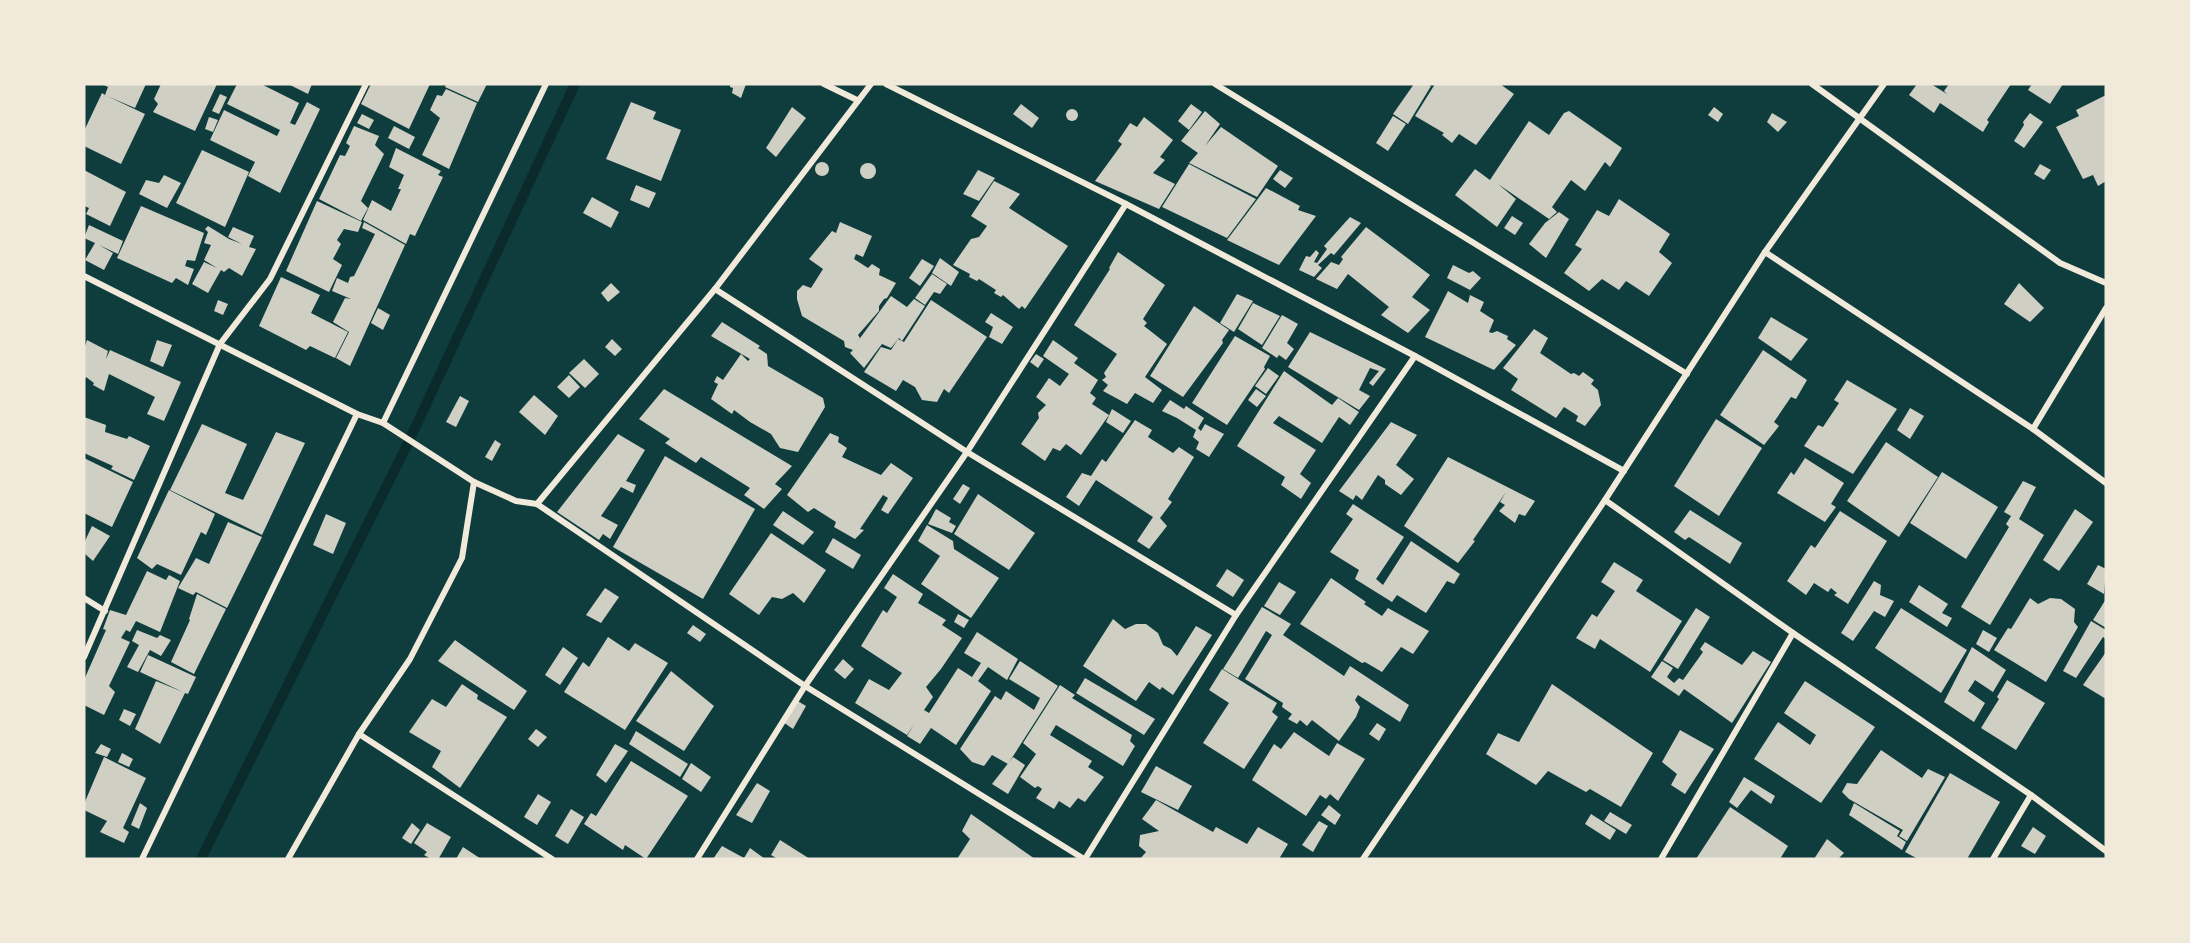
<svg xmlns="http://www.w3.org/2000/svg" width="2190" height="943" font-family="'Source Serif 4',serif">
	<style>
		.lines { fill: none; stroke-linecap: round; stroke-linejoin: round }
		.stream { stroke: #0a2a2b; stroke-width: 10 }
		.building { fill: #cfcfc3 }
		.minor { stroke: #f1e9da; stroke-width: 6 }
	</style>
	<rect width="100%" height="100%" fill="#0f3d3e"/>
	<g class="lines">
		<!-- stream -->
		<path class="stream" d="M201 859 409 441 575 84"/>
	</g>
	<!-- building -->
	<g class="building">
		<path d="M102 84H146L135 108 107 96 145 114 121 164 84 146V131L102 93 105 95 108 87Z"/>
		<path d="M161 84H217L195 131 153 112 158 104 154 99Z"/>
		<path d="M237 84H261L299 103 290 123 295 125 307 102 320 109 280 193 248 176 255 162 210 140 224 110 277 136 280 130 227 104Z"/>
		<path d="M288 84H312L308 94Z"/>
		<path d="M371 84H430L409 129 361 104Z"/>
		<path d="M446 84H487L478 102 445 87Z"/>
		<path d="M730 84H746L741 98 732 93 733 88 730 87Z"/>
		<path d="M1414 84H1427L1431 86 1408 124 1393 114Z"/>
		<path d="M1435 84H1500L1514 94 1476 145 1459 134 1452 143 1442 135 1444 133 1415 116Z"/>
		<path d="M1917 84H1931L1947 94 1944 91 1949 84H2011L1987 120 1989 122 1983 132 1940 103 1934 113 1909 95Z"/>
		<path d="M2032 84H2063L2050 104 2028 90Z"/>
		<path d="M446 89 477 103 449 169 422 155 440 118 430 110 437 95 442 96Z"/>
		<path d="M220 94 227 97 219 114 212 111Z"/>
		<path d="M2106 95V181L2098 186 2093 175 2083 179 2056 127 2079 116 2076 110Z"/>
		<path d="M631 102 656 112 653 119 681 130 661 181 606 159Z"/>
		<path d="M1021 104 1039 118 1032 128 1013 114Z"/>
		<path d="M1191 104 1202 112 1189 130 1178 121Z"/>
		<path d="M792 107 806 118 776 157 766 148Z"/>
		<path d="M1714 107 1723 114 1718 122 1708 115Z"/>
		<circle cx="1072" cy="115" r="6"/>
		<path d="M1205 111 1220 124 1205 146 1221 127 1278 166 1257 197 1189 163 1198 153 1181 141Z"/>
		<path d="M1569 111 1622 148 1610 167 1605 162 1585 191 1571 180 1552 207 1557 212 1549 219 1498 184 1516 199 1497 227 1455 195 1475 169 1490 180 1529 121 1549 135 1564 113Z"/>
		<path d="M1772 113 1787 122 1778 132 1767 122Z"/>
		<path d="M2030 113 2043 122 2024 148 2014 141 2024 125 2023 122Z"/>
		<path d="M362 114 374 120 369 129 357 123Z"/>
		<path d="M1393 116 1406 124 1388 151 1376 143Z"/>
		<path d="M209 117 218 120 213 132 205 129Z"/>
		<path d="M1144 117 1173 140 1160 157 1165 160 1153 173 1175 184 1159 209 1095 181 1122 144 1118 141 1130 123 1137 127Z"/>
		<path d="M354 126 379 136 375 145 384 154 361 201 368 208 361 221 319 199 340 155 345 156 350 146 346 143Z"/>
		<path d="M394 126 415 137 409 149 388 138Z"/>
		<path d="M396 148 441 171 438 175 443 177 415 236 410 234 406 244 363 220 372 200 391 211 401 189H398L404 175 389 167Z"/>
		<path d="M202 150 249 172 225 227 176 203Z"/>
		<circle cx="822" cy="169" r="7"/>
		<circle cx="868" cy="171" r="8"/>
		<path d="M1189 164 1256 199 1227 238 1162 207Z"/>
		<path d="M2040 164 2051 170 2044 180 2034 174Z"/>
		<path d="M84 170 126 192 110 226 86 214 89 208 84 206Z"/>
		<path d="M978 170 995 178 979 201 963 194Z"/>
		<path d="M1280 170 1293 178 1285 188 1273 179Z"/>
		<path d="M164 175 181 183 167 208 139 194 146 180 159 183Z"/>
		<path d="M994 181 1020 194 1009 208 1068 246 1025 309 1022 306 1019 309 1003 295 1001 297 994 293 996 290 979 279 977 281 969 277 970 274 953 265 971 239 979 237 987 226 971 216Z"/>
		<path d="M636 185 656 193 649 208 630 200Z"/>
		<path d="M1266 188 1300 206 1298 210 1316 216 1279 265 1227 240Z"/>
		<path d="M592 197 619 212 611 228 583 213Z"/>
		<path d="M1619 199 1670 234 1659 252 1672 263 1649 296 1626 281 1619 290 1602 279 1589 291 1564 273 1582 249 1575 245 1597 210 1609 216Z"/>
		<path d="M317 201 362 222 358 232 344 229 337 240 341 244 333 259 342 265 329 292 286 271Z"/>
		<path d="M141 206 204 233 195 261 187 260 185 266 194 269 188 285 176 278 172 283 117 258Z"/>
		<path d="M1559 212 1569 219 1546 258 1529 244 1545 223Z"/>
		<path d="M1512 216 1523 223 1515 235 1504 228Z"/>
		<path d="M1350 217 1361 223 1334 255 1331 253 1318 265 1322 268 1314 277 1299 270 1306 256 1310 257 1316 250 1319 253 1314 262 1317 263 1327 249 1324 246Z"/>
		<path d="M364 222 405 245 350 366 336 358 349 332 333 322 345 298 351 299 332 291 337 278 348 283 350 277 354 276 375 234 362 228Z"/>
		<path d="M840 222 872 236 863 257 856 254 854 259 868 268 872 264 880 269 879 275 896 283 887 298 884 299 879 306V311L858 335 860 338 855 345 891 296 907 307 914 299 925 306 902 341 899 338 891 348 882 344 864 368 850 353 853 350 845 347 844 341 802 316 797 299V291L803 285 811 288 823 269 809 259 832 231 836 233Z"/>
		<path d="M89 225 123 241 118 254 99 245 113 253 104 270 85 260 95 243 84 238Z"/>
		<path d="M208 226 229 239 242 244 228 237 233 227 254 236 249 247 256 249 242 276 229 268 224 272 221 270 208 293 192 284 204 262 217 268 204 260 211 245 204 243 208 232 205 229Z"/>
		<path d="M1366 227 1430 275 1412 297 1430 310 1408 333 1381 315 1389 307 1348 274 1337 289 1316 279 1331 262 1339 265 1343 259 1341 257Z"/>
		<path d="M1118 252 1165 285 1143 319 1147 323 1144 326 1167 344 1145 377 1162 390 1153 403 1135 393 1127 404 1103 391 1108 385 1102 380 1106 377 1104 373 1117 354 1074 325 1110 269 1109 268Z"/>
		<path d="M940 258 959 272 951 286 932 273Z"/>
		<path d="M922 259 934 266 920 286 909 278Z"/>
		<path d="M1453 265 1469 273 1473 271 1481 278 1470 290 1447 278Z"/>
		<path d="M932 274 947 284 940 294 934 292 925 305 915 298Z"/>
		<path d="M281 277 320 295 311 313 348 332 335 358 310 346 306 350 259 326Z"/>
		<path d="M611 283 620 292 608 302 601 293Z"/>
		<path d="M2019 283 2044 308 2030 322 2004 304Z"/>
		<path d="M1448 291 1468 303 1470 295 1484 302 1480 311 1494 320 1489 332 1492 333 1497 331 1508 336 1507 339 1516 345 1494 370 1425 337Z"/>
		<path d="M1237 294 1253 301 1234 332 1220 323Z"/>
		<path d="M218 300 228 304 223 315 214 311Z"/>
		<path d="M931 300 987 337 949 393 944 389 937 402 922 400 915 387 903 380 896 391 864 372 881 347 891 350 898 339 904 342Z"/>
		<path d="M1253 303 1280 316 1262 345 1238 329Z"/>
		<path d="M1194 306 1229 330 1222 340 1223 343 1183 397 1150 376Z"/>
		<path d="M378 308 390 315 383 330 371 323Z"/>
		<path d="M991 313 1013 327 1002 344 989 337 993 327 985 322Z"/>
		<path d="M1282 315 1298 324 1287 343 1294 349 1286 360 1279 355 1277 358 1262 348Z"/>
		<path d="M1771 317 1808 339 1791 361 1758 338Z"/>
		<path d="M722 322 760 346 758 348 767 354 768 366 823 398 825 407 798 452 780 448 771 434 750 422 734 410 732 414 711 399 718 384 714 382 717 376 723 380 741 354 748 361 750 359 711 336Z"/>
		<path d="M1534 329 1548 338 1540 353 1571 374 1574 373 1579 376 1583 372 1594 380 1591 384 1598 390 1601 405 1585 426 1576 421 1578 416 1564 407 1556 418 1511 390 1518 379 1503 368Z"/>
		<path d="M1310 332 1386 369 1373 386 1369 383 1379 371 1370 368 1359 390 1370 396 1359 410 1288 367Z"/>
		<path d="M1235 336 1270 356 1264 367 1265 369 1227 425 1192 403Z"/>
		<path d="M612 339 622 349 615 356 605 347Z"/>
		<path d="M87 340 108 351 106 359 110 350 181 382 164 421 147 414 155 397 109 374 104 391 93 385 94 383 86 377 84 381V349Z"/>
		<path d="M157 340 172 345 163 367 150 361Z"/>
		<path d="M1053 340 1078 358 1074 363 1098 380 1090 393 1096 398 1092 404 1109 415 1081 455 1066 444 1060 451 1053 448 1045 461 1021 444 1039 418 1038 413 1046 405 1036 397 1049 378 1060 386 1069 374 1043 356Z"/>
		<path d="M1763 350 1807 380 1796 399 1791 397 1774 422 1779 426 1764 445 1720 415Z"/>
		<path d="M1036 354 1044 359 1038 368 1030 362Z"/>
		<path d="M584 359 599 374 585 388 569 373Z"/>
		<path d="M1268 368 1279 376 1266 394 1255 386Z"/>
		<path d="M1284 371 1332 405 1338 398 1359 412 1350 425 1339 417 1322 443 1279 416 1273 423 1316 450 1300 474 1311 483 1301 499 1281 485 1285 477 1237 446Z"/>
		<path d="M569 375 580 387 569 398 557 387Z"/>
		<path d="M1847 380 1897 409 1853 474 1804 446 1818 425 1823 427 1839 403 1834 400Z"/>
		<path d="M664 389 792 466 775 484 782 489 764 509 744 495 750 488 701 457 696 463 665 443 670 439 639 419Z"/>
		<path d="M1256 389 1266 396 1257 407 1248 400Z"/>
		<path d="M534 395 558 416 545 435 519 412Z"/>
		<path d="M460 396 469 401 456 427 446 422Z"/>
		<path d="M1170 400 1184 409 1186 406 1204 418 1198 428 1201 431 1205 424 1224 434 1209 457 1196 449 1199 442 1193 437 1196 430 1177 418 1162 411Z"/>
		<path d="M1910 408 1924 416 1910 439 1897 430Z"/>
		<path d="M1112 409 1131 421 1123 433 1106 422Z"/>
		<path d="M84 417 106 425 105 432 127 439 129 436 150 446 134 480 111 469 113 466 84 453Z"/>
		<path d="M1716 419 1762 448 1719 516 1674 486Z"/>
		<path d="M1135 420 1152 430 1148 437 1173 453 1179 447 1194 457 1168 499 1172 502 1160 518 1167 526 1149 549 1137 541 1153 517 1096 480 1079 506 1066 497 1082 473 1091 476 1102 459 1106 462Z"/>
		<path d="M1391 422 1417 435 1396 465 1414 479 1401 495 1385 484V480L1378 475 1362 500 1356 495 1353 500 1339 491Z"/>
		<path d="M202 424 247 444 225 493 243 500 276 432 305 443 262 535 170 490Z"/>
		<path d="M830 433 839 437 838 442 847 448 842 457 881 475 891 463 913 478 888 514 881 510 888 498 883 495 860 529 864 530 855 539 834 527 836 522 814 508 808 512 787 495Z"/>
		<path d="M618 434 645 450 626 481 636 485 633 493 621 487 601 516 618 525 610 539 603 534 599 540 557 512Z"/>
		<path d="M495 440 501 444 492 461 485 457Z"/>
		<path d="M1886 442 1938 477 1899 537 1847 501Z"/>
		<path d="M665 456 755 509 703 599 613 547Z"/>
		<path d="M1448 457 1535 501 1525 516 1519 514 1515 523 1499 511 1505 505 1500 502 1506 492 1473 540 1475 541 1458 563 1404 526Z"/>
		<path d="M84 458 133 482 112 527 84 513Z"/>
		<path d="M1805 458 1844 483 1831 504 1836 507 1825 522 1777 493 1791 472 1794 475Z"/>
		<path d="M1942 472 1998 507 1966 559 1910 523Z"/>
		<path d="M2023 481 2036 487 2019 519 2044 535 1990 625 1961 607 2009 527 2006 524 2011 516 2004 512Z"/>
		<path d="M963 484 970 488 960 504 953 499Z"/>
		<path d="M169 490 215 514 206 535 201 532 181 575 157 564 152 569 137 558Z"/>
		<path d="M978 494 1035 533 1009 570 954 534Z"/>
		<path d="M1353 504 1404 537 1376 579 1383 585 1411 541 1460 574 1454 584 1447 581 1426 613 1397 595 1392 602 1355 579 1359 570 1330 552 1353 519 1346 514Z"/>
		<path d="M936 509 951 518 949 522 956 526 952 533 928 524Z"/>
		<path d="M2075 509 2093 522 2059 571 2043 560Z"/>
		<path d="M1690 510 1742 543 1730 564 1689 537 1685 540 1674 532Z"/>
		<path d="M783 511 814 532 803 545 773 525Z"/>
		<path d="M1840 511 1887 541 1848 604 1834 595 1837 593 1831 588 1828 592 1814 583 1806 595 1787 581 1811 545 1815 548Z"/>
		<path d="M326 514 346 523 333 554 313 545Z"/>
		<path d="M228 522 262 537 227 608 196 592 193 595 178 588 196 558 209 564Z"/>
		<path d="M927 525 953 541 954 549 999 578 971 618 921 584 940 556 918 541Z"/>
		<path d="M92 526 110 536 93 561 84 553V543Z"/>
		<path d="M771 533 826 570 804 603 793 593 782 599 772 597 759 615 729 594Z"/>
		<path d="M833 538 861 555 853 569 825 552Z"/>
		<path d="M1614 562 1643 580 1636 591 1682 621 1650 672 1600 639 1595 649 1576 638 1592 614 1597 617 1615 591 1601 582Z"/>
		<path d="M2098 565 2106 569 2104 594 2087 584Z"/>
		<path d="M1227 569 1244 580 1233 597 1216 586Z"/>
		<path d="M147 571 166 580 169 575 180 581 160 632 136 621 130 632 126 630 121 638 130 642 109 686 115 692 104 715 84 705V680L106 630 103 629 110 610 126 615Z"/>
		<path d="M893 574 923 594 918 603 946 620 942 625 962 638 941 669 926 687 933 697 924 710 929 713 958 668 972 677 981 663 964 653 977 632 1018 659 1007 680 988 667 978 681 991 691 956 745 931 728 920 744 907 736 914 724 907 735 855 703 869 679 889 690 902 673 861 646 883 610 887 613 897 597 884 588Z"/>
		<path d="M1331 578 1366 602 1364 604 1382 616 1388 608 1429 631 1413 654 1401 647 1382 672 1365 662 1362 663 1300 624Z"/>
		<path d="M1874 581 1881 585 1880 595 1894 601 1885 617 1874 611 1853 641 1841 633Z"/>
		<path d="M1279 582 1296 592 1280 615 1264 606Z"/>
		<path d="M1919 585 1948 604 1942 613 1952 618 1947 627 1909 602Z"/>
		<path d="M605 588 619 597 601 623 586 615Z"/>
		<path d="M197 594 226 609 194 674 171 662 190 620 189 619Z"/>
		<path d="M2030 598 2038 604 2050 598 2061 599 2075 609 2074 622 2078 627 2046 682 1994 650 2008 628 2011 629Z"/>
		<path d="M2106 599V628L2093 620Z"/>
		<path d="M1262 607 1291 624 1283 635 1344 676 1350 666 1409 705 1400 722 1358 695 1355 700 1360 707 1356 717 1339 741 1312 720 1307 726 1300 720 1297 724 1288 719 1292 714 1282 707 1283 703 1245 679 1272 635 1266 631 1238 678 1223 669Z"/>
		<path d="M1696 608 1710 617 1678 669 1663 660Z"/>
		<path d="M1901 608 1967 650 1941 693 1875 648Z"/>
		<path d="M958 614 969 620 964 628 954 622Z"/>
		<path d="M1113 619 1125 629 1136 624H1146L1158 633 1163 645 1171 649 1177 656 1196 626 1212 635 1173 695 1162 687 1160 690 1149 682 1136 701 1083 666Z"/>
		<path d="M2091 621 2106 630V639L2103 637 2076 678 2063 671Z"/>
		<path d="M693 625 706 634 700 642 687 633Z"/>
		<path d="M137 630 157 638 160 635 171 640 161 656 150 650 138 672 127 667 139 645 132 641Z"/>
		<path d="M1983 630 1997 638 1989 652 1976 644Z"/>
		<path d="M608 637 629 651 635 643 668 663 625 730 564 692 583 662 589 667Z"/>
		<path d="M455 640 527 691 514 710 438 661Z"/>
		<path d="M1705 642 1742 665 1753 651 1771 662 1732 723 1684 689 1679 696 1651 677 1662 661 1673 668 1667 677 1674 683 1679 678 1683 680 1703 652 1700 649Z"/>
		<path d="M563 647 578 658 560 685 545 675Z"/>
		<path d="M1972 647 2006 670 1993 692 1975 680 1968 691 1985 703 1974 722 1944 702Z"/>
		<path d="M2106 652V699L2083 685Z"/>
		<path d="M148 655 196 677 188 694 185 693 160 744 135 729 156 681 183 692 140 672Z"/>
		<path d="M843 659 854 669 845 679 834 670Z"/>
		<path d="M1020 661 1058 686 1008 764 992 755 984 766 972 762 960 749 995 696 1001 700 1006 691 1034 710 1040 698 1009 679Z"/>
		<path d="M1222 669 1277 703 1272 712 1278 717 1244 769 1203 743 1229 703 1209 690Z"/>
		<path d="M671 671 714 706 684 751 636 721Z"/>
		<path d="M1085 678 1155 719 1144 735 1076 693Z"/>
		<path d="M2007 680 2045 703 2016 750 1981 728 1999 699 1997 697Z"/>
		<path d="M1805 681 1875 727 1821 803 1754 759 1778 722 1810 745 1816 735 1784 713Z"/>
		<path d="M462 684 478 695 477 699 507 717 460 788 432 767 441 751 409 732 432 699 446 707Z"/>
		<path d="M1552 684 1653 753 1621 807 1590 789 1586 792 1548 771 1536 785 1486 754 1498 733 1519 742Z"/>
		<path d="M1060 685 1075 695 1072 698 1132 735 1130 741 1135 746 1123 766 1056 725 1050 735 1092 761 1088 767 1104 777 1085 802 1078 798 1070 808 1059 801 1054 809 1036 798 1042 789 1038 786 1035 788 1020 777 1036 754 1023 743Z"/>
		<path d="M796 700 806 706 793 729 783 722Z"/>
		<path d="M124 709 136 714 130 726 119 720Z"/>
		<path d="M1377 723 1386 729 1379 741 1369 734Z"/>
		<path d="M536 729 547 737 538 747 528 739Z"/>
		<path d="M1680 730 1714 749 1685 794 1671 785 1677 774 1662 762Z"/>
		<path d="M636 731 688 764 680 777 629 744Z"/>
		<path d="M1294 732 1329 756 1337 743 1365 759 1338 801 1330 794 1326 799 1320 795 1306 816 1252 780 1274 744 1281 749Z"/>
		<path d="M101 744 111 749 107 757 95 753Z"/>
		<path d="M615 744 628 751 606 783 596 775Z"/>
		<path d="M1881 750 1922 778 1928 769 1945 777 1907 841 1899 836 1903 830 1849 799 1842 792 1847 783 1857 784Z"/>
		<path d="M122 753 133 759 129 767 118 762Z"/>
		<path d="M104 757 146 778 123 828 129 832 124 843 100 832 107 821 84 810V804Z"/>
		<path d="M1013 757 1025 765 1008 794 992 784Z"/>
		<path d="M631 761 688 796 646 859 625 845 623 850 584 824 591 813 596 816Z"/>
		<path d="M691 763 711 777 701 792 682 779Z"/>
		<path d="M1156 766 1192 786 1178 810 1141 792Z"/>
		<path d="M1950 773 2000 802 1967 859H1918L1905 852Z"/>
		<path d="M1744 777 1775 796 1771 804 1751 790 1737 808 1729 802Z"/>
		<path d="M757 783 770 791 752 823 736 815Z"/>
		<path d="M538 794 551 802 537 825 524 817Z"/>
		<path d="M1156 800 1213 832 1216 827 1247 844 1258 827 1288 844 1279 859H1140L1146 852 1139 846 1140 835 1159 831 1142 819Z"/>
		<path d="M140 803 147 808 139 829 131 825Z"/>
		<path d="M1854 803 1900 831 1897 836 1906 842 1902 850 1849 815Z"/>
		<path d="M1329 805 1341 815 1335 825 1321 815Z"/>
		<path d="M1730 807 1788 846 1780 859H1696Z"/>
		<path d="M571 809 584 817 568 844 555 836Z"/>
		<path d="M1610 812 1632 825 1626 834 1604 821Z"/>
		<path d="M971 814 1035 859H957L970 839 962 831Z"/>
		<path d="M1591 814 1616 830 1610 840 1585 824Z"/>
		<path d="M1319 821 1328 826 1313 852 1302 845Z"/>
		<path d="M412 823 420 830 411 844 402 838Z"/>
		<path d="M427 823 451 837 439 858 436 859H431L424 855 427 852 414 843Z"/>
		<path d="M2033 827 2046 836 2035 854 2021 846Z"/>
		<path d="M1827 839 1844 853 1838 859H1814Z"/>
		<path d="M780 840 810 859H778L771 855Z"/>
		<path d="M722 846 744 858 750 848 765 859H713Z"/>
		<path d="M463 847 481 859H456Z"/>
	</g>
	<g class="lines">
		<!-- minor -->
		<g class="minor">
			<path d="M824 84 857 100"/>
			<path d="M886 84 1126 204 1415 356 1624 471"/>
			<path d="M1215 84 1687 374"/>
			<path d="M1812 84 2060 263 2106 283"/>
			<path d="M1765 252 2033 429 2106 483"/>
			<path d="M84 276 357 414 383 423 474 482 516 501 537 504 805 686 1084 859"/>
			<path d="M715 289 967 452 1236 615"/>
			<path d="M383 423 546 84"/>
			<path d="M2033 429 2106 308"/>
			<path d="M1605 500 1793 633 2031 795 2106 851"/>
			<path d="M537 504 715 289 871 84"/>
			<path d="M84 598 105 611"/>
			<path d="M84 657 220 344 270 279 366 84"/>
			<path d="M359 734 552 859"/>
			<path d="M142 859 357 414"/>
			<path d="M288 859 359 734 410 659 462 558 474 482"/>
			<path d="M697 859 805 686 967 452 1126 204"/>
			<path d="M1085 859 1236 615 1415 356"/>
			<path d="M1363 859 1605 500 1765 252 1884 84"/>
			<path d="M1661 859 1793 633"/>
			<path d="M1993 859 2031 795"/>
		</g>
	</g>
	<!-- border -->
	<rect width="2190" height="943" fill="none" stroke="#f1e9da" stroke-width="171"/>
</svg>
